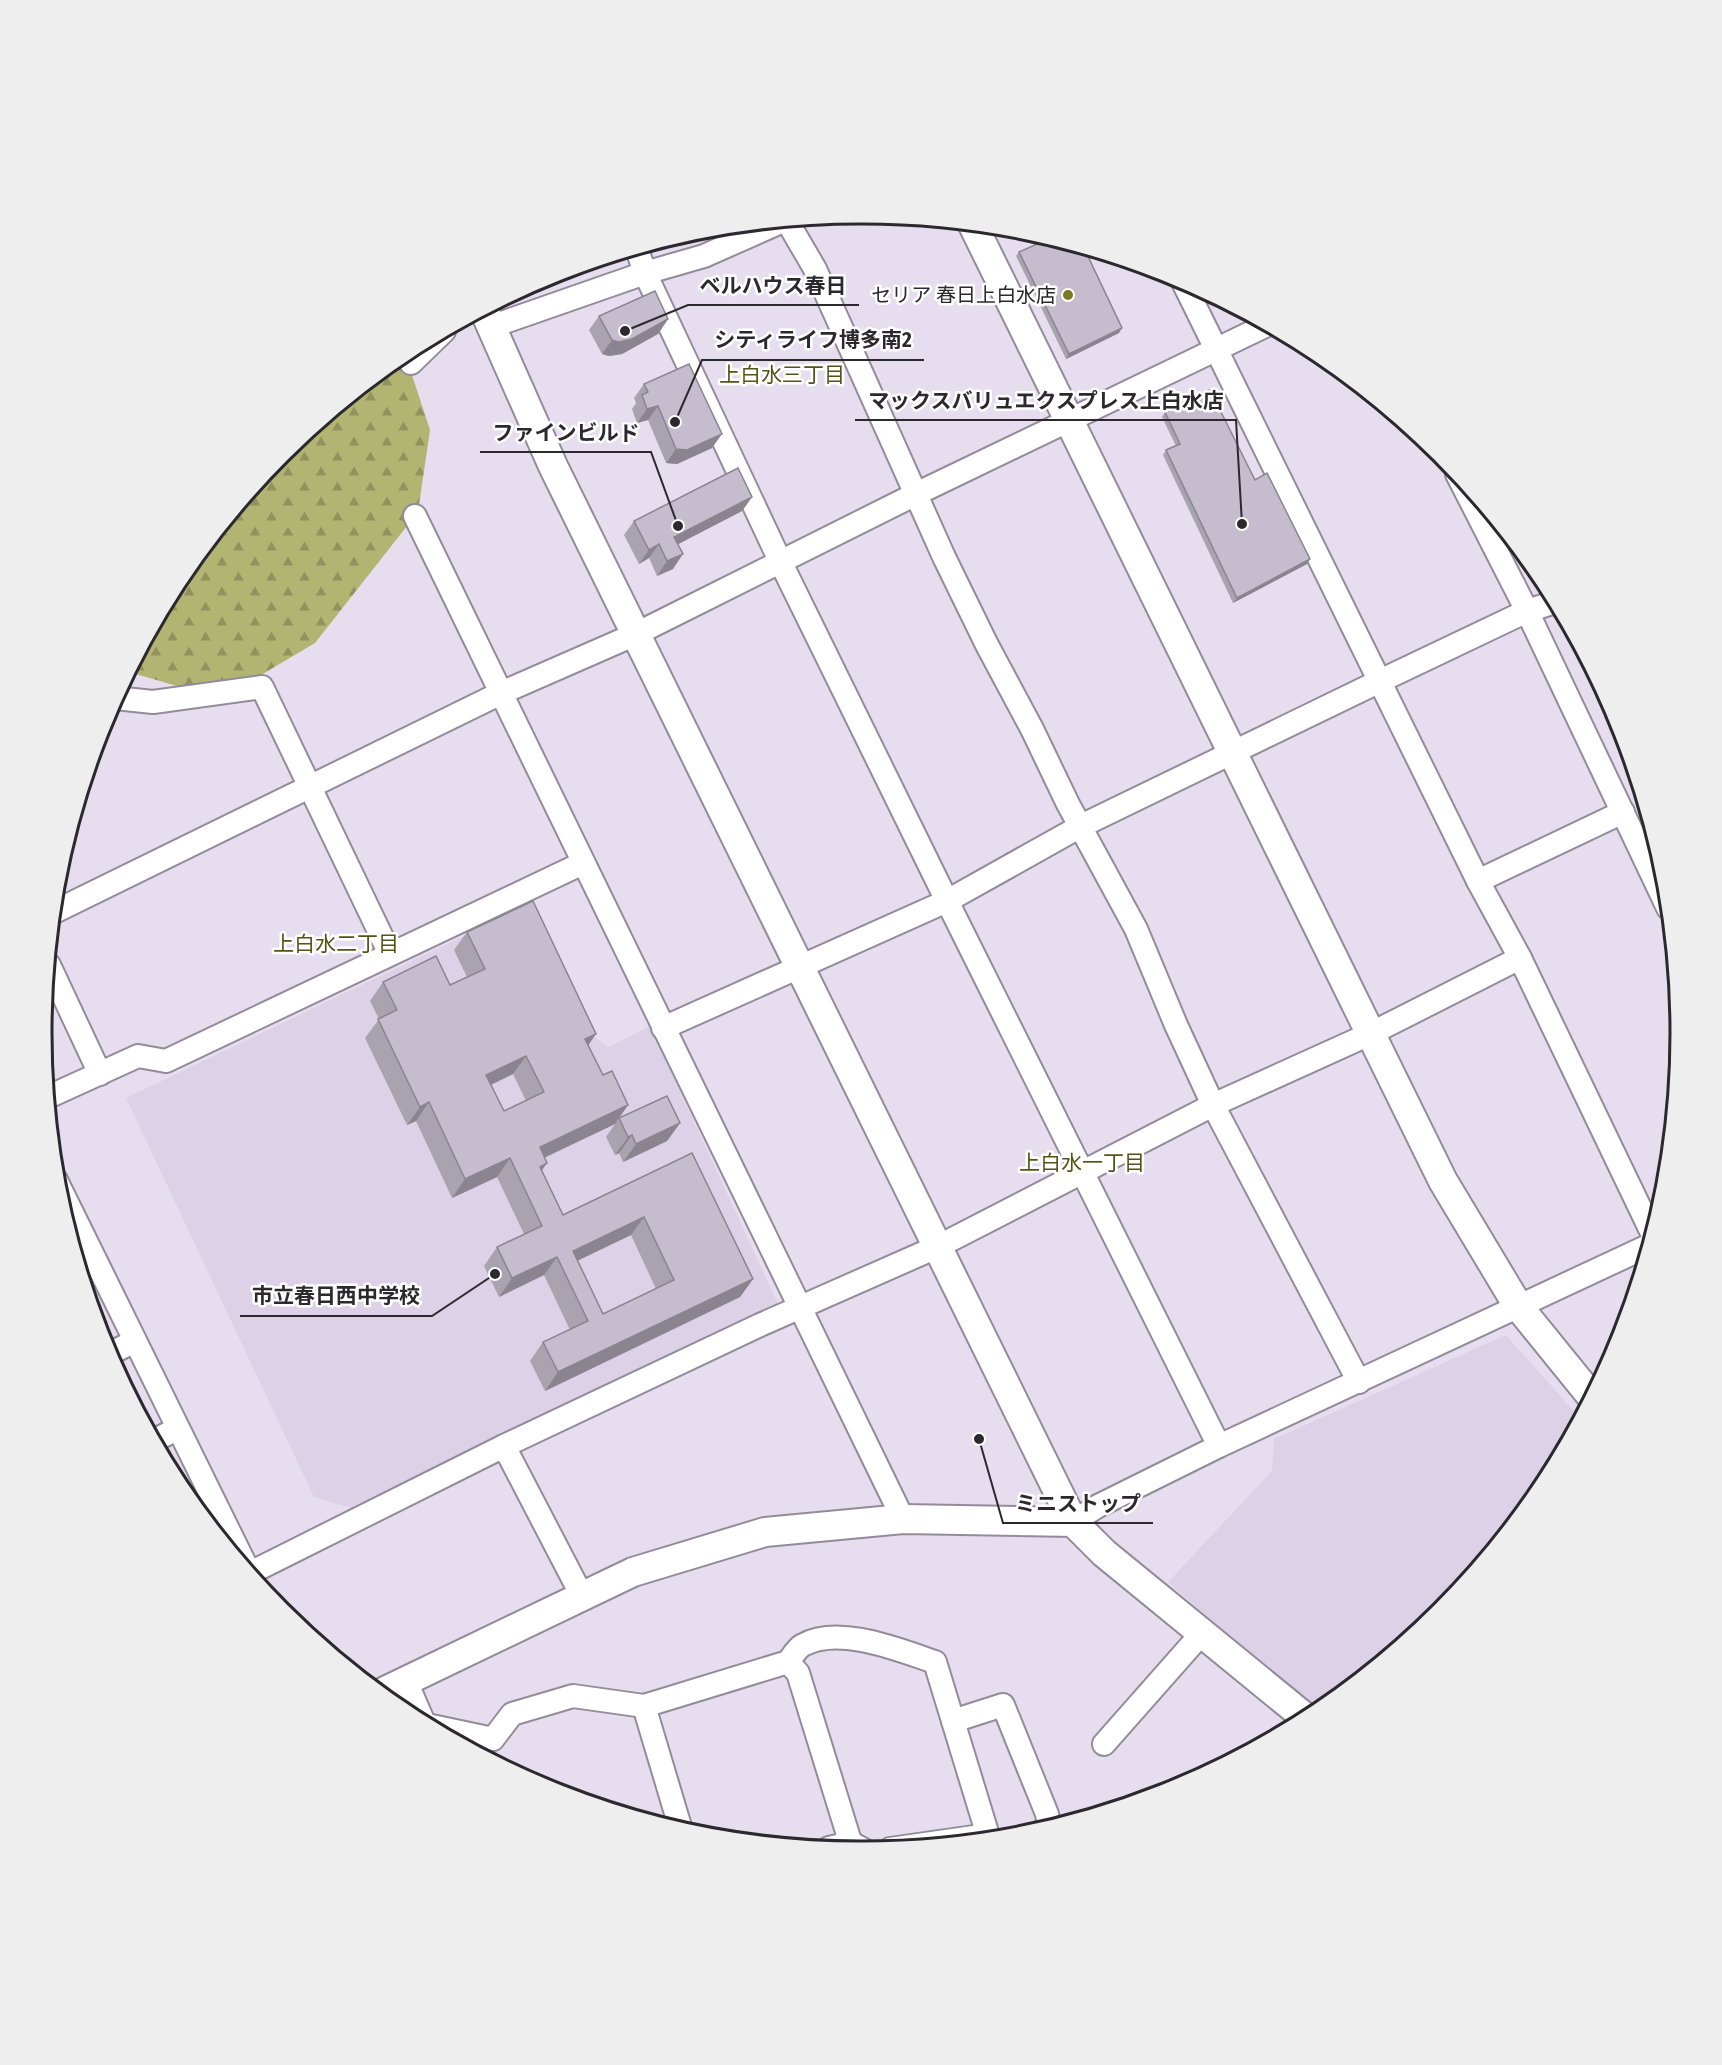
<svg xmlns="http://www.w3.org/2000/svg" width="1722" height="2065" font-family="'Fira Sans Condensed','Noto Sans JP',sans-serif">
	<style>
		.built { fill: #dcd1e7 }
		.forest { fill: url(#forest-firs) }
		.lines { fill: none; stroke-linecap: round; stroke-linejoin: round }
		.minor-casing { stroke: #938b9a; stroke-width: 26 }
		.tertiary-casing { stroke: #938b9a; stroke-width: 32 }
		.minor { stroke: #fff; stroke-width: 22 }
		.tertiary { stroke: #fff; stroke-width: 28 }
		.wall { fill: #a9a3b0; fill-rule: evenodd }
		.shaded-wall { fill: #8a8490 }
		.building { fill: #c5bdcd; stroke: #8a8490; stroke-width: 1.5; fill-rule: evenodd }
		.poi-dot { fill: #787920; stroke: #fff; stroke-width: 2 }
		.labels { text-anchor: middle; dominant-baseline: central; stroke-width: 5; stroke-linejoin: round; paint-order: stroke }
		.poi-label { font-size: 20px; fill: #2b282e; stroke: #fff; text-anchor: end }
		.neighbourhood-label { font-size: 21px; fill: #535418; stroke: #fff }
		.rim { fill: none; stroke: #2b282e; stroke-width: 3 }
		.leader { fill: none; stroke: #2b282e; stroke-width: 2 }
		.callout-dot { fill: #2b282e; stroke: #fff; stroke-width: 2 }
		.callout-label { font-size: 21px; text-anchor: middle; font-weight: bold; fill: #2b282e; stroke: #fff; stroke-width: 5; stroke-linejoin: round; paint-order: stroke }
	</style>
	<defs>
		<pattern id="forest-firs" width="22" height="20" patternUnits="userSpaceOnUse" patternTransform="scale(1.5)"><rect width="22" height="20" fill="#b2b472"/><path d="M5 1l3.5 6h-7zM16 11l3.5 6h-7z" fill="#91925e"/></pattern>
	</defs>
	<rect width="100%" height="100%" fill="#e6deef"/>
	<!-- built -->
	<g class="built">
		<path d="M520 909 572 1020 608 1047 650 1026 778 1304 351 1508 314 1497 126 1098Z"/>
		<path d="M1506 1335 1579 1417 1542 1488 1440 1612 1316 1713 1168 1582 1272 1471 1274 1439Z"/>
	</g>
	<!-- forest -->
	<path class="forest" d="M397 359 410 369 430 430 418 512 315 643 261 675 194 691 129 672 180 577 282 453Z"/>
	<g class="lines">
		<!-- minor casing -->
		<g class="minor-casing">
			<g id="minor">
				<path d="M787 221 815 269 944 557 987 645 1032 729 1068 804 1136 929 1176 1025 1213 1105 1359 1382"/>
				<path d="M637 249 645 273 781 563 947 901 1219 1446"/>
				<path d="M1182 280 1478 881 1520 958 1652 1233"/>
				<path d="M490 327 645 273 704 256 783 221"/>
				<path d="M411 363 444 331"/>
				<path d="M1457 474 1527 611 1668 908"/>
				<path d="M415 516 903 1519"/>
				<path d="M115 698 153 702 262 687 390 954"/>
				<path d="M1478 881 1623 812"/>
				<path d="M54 912 501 693 636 634 916 494 1267 325"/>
				<path d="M49 965 100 1074"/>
				<path d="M663 1028 947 901 1081 826 1380 681 1527 611 1555 602"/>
				<path d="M48 1097 138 1056 166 1061 583 863"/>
				<path d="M56 1180 248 1570"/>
				<path d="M109 1354 135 1341"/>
				<path d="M155 1440 177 1429"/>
				<path d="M504 1446 582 1596"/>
				<path d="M1073 1522 1098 1506 1219 1446 1648 1246"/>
				<path d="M250 1573 504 1446 760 1325 939 1246 1213 1105 1372 1033 1520 958"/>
				<path d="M788 1662 798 1673 853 1851"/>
				<path d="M406 1681 424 1723"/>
				<path d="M644 1706 681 1830"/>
				<path d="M953 1721 1003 1705 1047 1814 1049 1827"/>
				<path d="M427 1725 493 1739 512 1714 573 1696 644 1706 788 1662C792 1657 797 1648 803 1645 839 1625 899 1650 935 1662L989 1839"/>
				<path d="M1104 1744 1202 1633"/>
				<path d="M829 1848 851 1843 864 1850"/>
				<path d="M890 1849 988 1835"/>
			</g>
		</g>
		<!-- tertiary casing -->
		<g class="tertiary-casing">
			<g id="tertiary">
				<path d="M973 225 1443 1181 1518 1306 1591 1396"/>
				<path d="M484 310 553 466 1073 1522"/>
				<path d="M381 1693 633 1572 765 1532 903 1519 1073 1522 1104 1553 1307 1719"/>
			</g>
		</g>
		<!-- minor -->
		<use href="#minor" class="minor"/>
		<!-- tertiary -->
		<use href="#tertiary" class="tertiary"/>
	</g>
	<!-- wall -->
	<g class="wall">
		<path d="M1019 252 1119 333 1066 359 1016 256Z"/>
		<path d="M599 316 668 319 658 334 622 354 609 356 602 354 589 330Z"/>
		<path d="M644 384 712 448 677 464 666 463 648 420 637 423 632 409 636 403 634 398Z"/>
		<path d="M1165 412 1255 480 1310 559 1307 564 1233 603 1163 455 1166 450 1176 446 1162 417Z"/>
		<path d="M752 497 742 511 678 544 673 569 657 576 649 558 639 564 624 535 634 521Z"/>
		<path d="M467 932 588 1046 603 1075 628 1105 615 1124 545 1157 542 1170 563 1215 692 1153 753 1279 740 1297 545 1391 530 1361 543 1342 570 1330 544 1275 499 1297 484 1266 497 1247 524 1234 497 1177 452 1198 416 1121 407 1125 365 1038 379 1019 370 1001 383 982 450 985 467 977 454 950ZM513 1074 526 1101 504 1111 491 1085ZM631 1235 656 1289 603 1314 577 1261Z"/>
		<path d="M619 1118 680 1123 667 1141 623 1162 619 1153 615 1155 606 1137Z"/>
	</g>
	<!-- shaded-wall -->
	<g class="shaded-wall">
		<path d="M668 319 658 334 622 354 609 356 602 354 612 340Z"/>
		<path d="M1122 328 1119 333 1066 359 1069 354Z"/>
		<path d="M658 406 648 420 637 423 647 409Z"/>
		<path d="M722 434 712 448 677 464 666 463 676 449Z"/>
		<path d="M752 497 742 511 665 551 674 537Z"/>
		<path d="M659 544 649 558 639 564 649 550Z"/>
		<path d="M683 554 673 569 657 576 667 561Z"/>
		<path d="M1310 559 1307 564 1233 603 1237 598Z"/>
		<path d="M596 1034 583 1053 585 1039Z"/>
		<path d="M526 1056 513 1074 473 1093 486 1075Z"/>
		<path d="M429 1102 416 1121 407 1125 420 1107Z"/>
		<path d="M628 1105 615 1124 527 1166 540 1147Z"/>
		<path d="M680 1123 667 1141 623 1162 636 1144Z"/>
		<path d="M632 1135 619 1153 615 1155 628 1137Z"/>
		<path d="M510 1158 497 1177 452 1198 465 1179Z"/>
		<path d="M547 1163 534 1182 540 1167Z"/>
		<path d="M644 1217 631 1235 562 1268 573 1251Z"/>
		<path d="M557 1257 544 1275 499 1297 512 1278Z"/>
		<path d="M753 1279 740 1297 545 1391 558 1372Z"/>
	</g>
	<!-- building -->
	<g class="building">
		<path d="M1050 238 1084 248 1122 328 1069 354 1019 252Z"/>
		<path d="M655 291 668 319 632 339 619 342 612 340 599 316Z"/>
		<path d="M689 364 722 434 687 450 676 449 658 406 647 409 642 395 648 392 644 384Z"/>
		<path d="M1210 390 1255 480 1267 473 1310 559 1237 598 1166 450 1180 444 1165 412Z"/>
		<path d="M738 468 752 497 674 537 683 554 667 561 659 544 649 550 634 521Z"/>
		<path d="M533 901 596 1034 585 1039 603 1075 612 1071 628 1105 540 1147 547 1163 540 1167 563 1215 692 1153 753 1279 558 1372 543 1342 588 1321 557 1257 512 1278 497 1247 542 1226 510 1158 465 1179 429 1102 420 1107 378 1019 397 1010 383 982 436 956 450 985 485 969 467 932ZM526 1056 544 1092 504 1111 486 1075ZM644 1217 674 1280 603 1314 573 1251Z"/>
		<path d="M667 1096 680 1123 636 1144 632 1135 628 1137 619 1118Z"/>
	</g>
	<!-- markers -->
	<circle class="poi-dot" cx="1068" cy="295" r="6"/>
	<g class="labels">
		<!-- poi labels -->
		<g class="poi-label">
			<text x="1056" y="295">セリア 春日上白水店</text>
		</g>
		<!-- neighbourhood labels -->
		<g class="neighbourhood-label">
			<text x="782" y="375">上白水三丁目</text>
			<text x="336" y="944">上白水二丁目</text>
			<text x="1082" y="1163">上白水一丁目</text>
		</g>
	</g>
	<!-- crop -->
	<path d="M0 0H1722V2065H0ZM860 224H862A808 808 0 0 1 1670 1032V1033A808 808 0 0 1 862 1841H860A808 808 0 0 1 52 1033V1032A808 808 0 0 1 860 224Z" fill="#eee" fill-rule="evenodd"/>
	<path class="rim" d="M860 224H862A808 808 0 0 1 1670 1032V1033A808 808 0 0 1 862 1841H860A808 808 0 0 1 52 1033V1032A808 808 0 0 1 860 224Z"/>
	<!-- callouts -->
	<path class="leader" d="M625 331L688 305H859M675 422L702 360H924M1242 524L1236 420H855M678 526L651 452H480M495 1274L432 1316H240M979 1439L1003 1523H1153"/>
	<g class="callout-dot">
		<circle cx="625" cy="331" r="6"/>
		<circle cx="675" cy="422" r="6"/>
		<circle cx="1242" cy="524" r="6"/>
		<circle cx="678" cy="526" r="6"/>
		<circle cx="495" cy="1274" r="6"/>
		<circle cx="979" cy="1439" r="6"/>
	</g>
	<g class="callout-label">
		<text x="773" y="293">ベルハウス春日</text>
		<text x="813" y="347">シティライフ博多南2</text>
		<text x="1046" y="408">マックスバリュエクスプレス上白水店</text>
		<text x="566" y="440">ファインビルド</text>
		<text x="336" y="1303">市立春日西中学校</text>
		<text x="1078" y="1511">ミニストップ</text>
	</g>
</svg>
